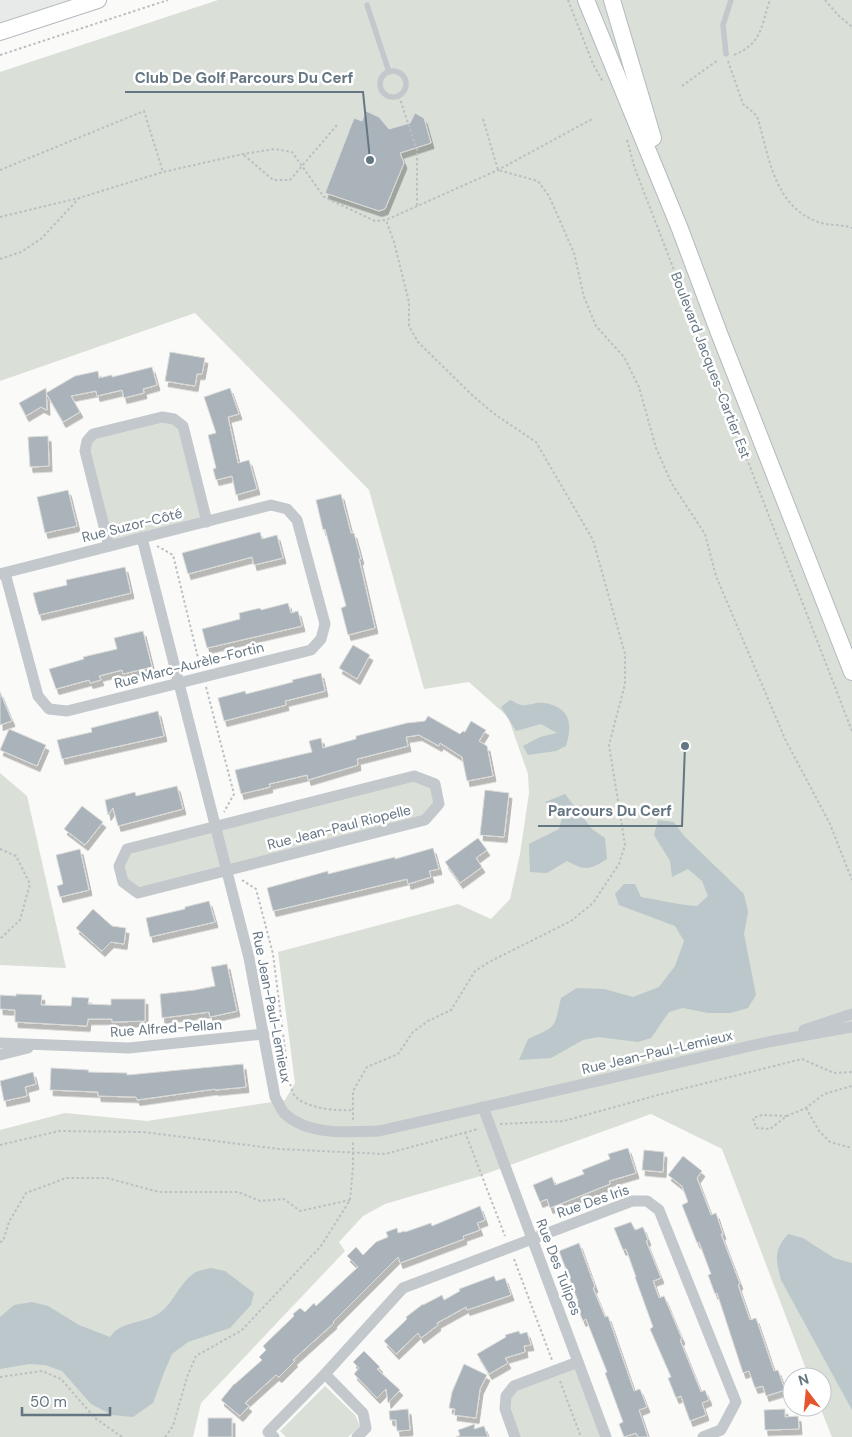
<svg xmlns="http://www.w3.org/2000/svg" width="852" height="1437" font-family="'DM Sans',sans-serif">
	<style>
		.built { fill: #e8e9e9 }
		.green { fill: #dadfd7 }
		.water { fill: #bbc7cb }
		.building { fill: #aab3b9; stroke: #dcdcda; filter: url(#shadow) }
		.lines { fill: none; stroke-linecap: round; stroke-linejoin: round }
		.secondary-casing { stroke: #b3babf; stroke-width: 18 }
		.path { stroke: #bbbfc2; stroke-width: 2; stroke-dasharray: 2.5 2.5; stroke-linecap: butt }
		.lane { stroke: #c3c8cc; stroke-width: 5.5 }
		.street { stroke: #c3c8cc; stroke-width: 11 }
		.secondary { stroke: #fff; stroke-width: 16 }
		.labels { text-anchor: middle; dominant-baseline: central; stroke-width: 5; stroke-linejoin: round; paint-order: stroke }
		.street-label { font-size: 14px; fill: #657683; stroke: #fff }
		.leader { fill: none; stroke: #657683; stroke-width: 2 }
		.callout-dot { fill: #657683; stroke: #fff; stroke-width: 2 }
		.callout-label { font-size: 15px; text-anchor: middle; font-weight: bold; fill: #657683; stroke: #fff; stroke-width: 5; stroke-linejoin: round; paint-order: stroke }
	</style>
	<defs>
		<filter id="shadow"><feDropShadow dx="3" dy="5.5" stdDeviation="0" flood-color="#0004"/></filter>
	</defs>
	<rect width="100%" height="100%" fill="#fafaf8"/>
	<!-- built -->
	<path class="built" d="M0 0H91L0 29Z"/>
	<!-- green -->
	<g class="green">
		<path d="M218 0H852V1437H832L820 1407H822V1377H809L722 1149 651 1114 477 1177 385 1204 363 1216 339 1242 345 1251 201 1403 193 1437H0V1130L65 1113 147 1121 285 1100 295 1083 278 952 458 904 491 919 510 899 520 854 529 793 528 774 508 717 469 682 424 689 369 490 195 313 0 381V72Z"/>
		<path d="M162 417 183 426 207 522 109 546 87 441Z"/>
		<path d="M0 773 27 796 66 968 0 965Z"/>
		<path d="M414 776 435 784 439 804 425 820 138 893 123 882 127 849Z"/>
		<path d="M578 1362 606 1437H515L506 1396 514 1386Z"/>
		<path d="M325 1386 355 1415 360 1426 348 1437H286L280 1431Z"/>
	</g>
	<!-- water -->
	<g class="water">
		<path d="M510 700C513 701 517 704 521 705 528 706 536 702 544 703 570 707 573 724 566 746L556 751 528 755 523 746 540 737 557 733 541 724 516 731 501 707Z"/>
		<path d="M565 794 592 829 605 838 607 859C589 870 586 871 567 861L547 873 530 872 529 844 559 829 563 814 559 809 545 802Z"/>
		<path d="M658 820 674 822 684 836 744 894 748 912 744 934 756 995 748 1008 730 1013H708L683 1008 669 1012 651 1038 638 1042 598 1037 583 1040 551 1058 519 1060 528 1039C557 1026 554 1029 561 998L577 988 604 989 633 997 659 987 675 966 684 941 675 926 619 905 615 894 624 884H635L641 897C660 900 678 905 697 906L708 896 702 881 688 869 672 877 670 861 654 835Z"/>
		<path d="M788 1234 803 1238 834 1258 852 1263V1410L781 1280C776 1260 773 1251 788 1234Z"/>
		<path d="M211 1268 225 1271 254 1293 251 1305 230 1328 188 1342 172 1354 165 1370 153 1403 133 1417 112 1415 91 1404 62 1371 45 1365 29 1364 0 1369V1317L14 1305 32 1302 48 1306 79 1325 110 1337C121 1321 142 1324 158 1314 174 1304 179 1282 196 1272 200 1270 207 1269 211 1268Z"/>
	</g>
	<!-- building -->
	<g class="building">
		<path d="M366 111 379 117 389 129 410 123 415 113 424 118 431 143 400 153 404 163 385 209 379 211 325 193 354 118 362 121Z"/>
		<path d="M170 352 205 358 202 374H197L195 386 165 381Z"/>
		<path d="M152 367 157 385 143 389 144 393 124 398 122 390 97 396 96 391 71 396 80 412 63 422 46 393 75 376 98 371 99 378 112 375V377Z"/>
		<path d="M46 388 47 410 41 407 26 416 19 403Z"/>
		<path d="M230 388 239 414 228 417 238 463 249 460 257 489 236 495 232 476 216 480 213 469 216 468 208 435 216 433 204 397Z"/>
		<path d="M48 436 49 466 30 467 28 437Z"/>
		<path d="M68 490 77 526 45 533 37 497Z"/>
		<path d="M341 494 351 533H354L361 559H359L375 628 348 635 341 608 346 606 325 529 323 530 316 500Z"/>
		<path d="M260 532 262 539 277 535 283 558 254 565 252 557 188 574 182 553Z"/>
		<path d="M125 567 131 593 39 615 33 593 67 585 66 580Z"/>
		<path d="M288 603 291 613 298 611 302 626 207 648 202 629 240 619 239 613 260 608 261 610Z"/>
		<path d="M143 631 152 667 123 674 122 670 99 676 101 680 90 683 89 680 56 689 49 669 84 659 83 657 117 649 114 638Z"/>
		<path d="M353 645 370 655 357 679 339 668Z"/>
		<path d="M321 673 325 691 285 701 286 705 224 721 218 698 245 691 246 694 293 682 292 680Z"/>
		<path d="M0 692 12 721 0 725Z"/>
		<path d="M158 711 164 736 62 759 57 740 92 732 91 728Z"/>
		<path d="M428 716 460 734 463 731 465 732 471 721 486 730 479 741 487 746 493 776 467 781 462 757 440 743 439 746 419 735 406 737 408 746 357 759 358 765 308 780 307 775 269 784 270 787 241 794 235 770 312 752 309 741 321 738 323 748 356 739V736L407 723 425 721Z"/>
		<path d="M9 729 46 745 37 766 0 750Z"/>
		<path d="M177 786 183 809 118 826 113 808 108 815 105 800 135 792 136 796Z"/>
		<path d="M485 790 509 793 504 837 480 835Z"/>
		<path d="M82 806 103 822 85 845 64 829Z"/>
		<path d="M478 838 487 850 476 858 482 867 460 883 445 862Z"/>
		<path d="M433 848 439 869 429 871 431 877 408 884 407 879 273 911 267 888 328 871V874L395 857V859Z"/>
		<path d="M80 849 89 890 60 897 57 886 63 884 56 855Z"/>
		<path d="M209 901 215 922 150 937 146 918 185 909V907Z"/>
		<path d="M93 909 112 926 126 928 124 944 111 942 102 951 76 928Z"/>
		<path d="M227 964 237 1011 210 1017 209 1012 162 1018 160 994 195 990 215 986 211 967Z"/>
		<path d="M16 994 42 995 41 1005 71 1006 72 997 89 998 88 1004 111 1005V999H145V1021L112 1022V1019H88L87 1026 15 1022V1010L0 1009V995L16 996Z"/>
		<path d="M243 1064 246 1087 215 1090V1089L137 1100 136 1097 98 1096V1092L50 1090 51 1068 89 1070 88 1072 127 1073V1075Z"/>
		<path d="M33 1072 36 1084 25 1087 27 1096 4 1101 0 1081Z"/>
		<path d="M628 1148 636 1173 609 1181 610 1184 550 1208 547 1199 540 1202 533 1185 552 1177 555 1185 584 1174 582 1170 610 1159 608 1154Z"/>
		<path d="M644 1150 664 1152 663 1172 642 1170Z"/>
		<path d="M683 1156 702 1171 697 1178 711 1215 716 1213 723 1234H721L740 1284 738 1285 750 1320 756 1318 774 1371 778 1370 785 1390 766 1396 763 1386 755 1388 749 1371 743 1373 717 1293 715 1294 708 1275 711 1274 699 1242 697 1243 682 1205 688 1202 682 1186 668 1175Z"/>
		<path d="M480 1206 485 1220 477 1223 480 1230 463 1236 464 1239 400 1263 398 1257 333 1322 334 1323 293 1360 295 1361 279 1377 276 1375 245 1403 249 1406 240 1416 221 1400 234 1384H235L262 1360 259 1357 266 1350 263 1346 294 1316 293 1314 300 1308 305 1312 314 1303 316 1306 358 1267 347 1256 356 1247 363 1255 376 1242 388 1237 386 1232 397 1228 398 1233 405 1231V1232L431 1223 432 1226Z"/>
		<path d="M631 1222 635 1230 643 1227 648 1240 646 1241 661 1278 653 1281 659 1298 664 1296 682 1339 680 1340 701 1392 705 1390 709 1400 702 1403 706 1415 690 1421 681 1396 676 1398 668 1378 671 1377 650 1329 653 1327 635 1277H636L626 1249 623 1250 614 1228Z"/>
		<path d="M579 1243 595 1287 593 1288 605 1317 608 1316 634 1391 640 1389 647 1407 639 1410 648 1437H638L636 1433 624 1437 619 1424 623 1422 605 1373 607 1372 586 1319 583 1321 575 1302 578 1301 559 1251Z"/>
		<path d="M494 1276 496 1281 505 1278 511 1295 467 1310 466 1307 437 1323 438 1325 421 1338 418 1333 396 1354 384 1341 407 1319 406 1317 423 1304V1305L442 1295 444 1300 460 1291 459 1289Z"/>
		<path d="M519 1331 520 1334 527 1332 531 1345 524 1346 525 1352 505 1358 508 1363 489 1374 477 1354 506 1337 505 1335Z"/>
		<path d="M364 1351 380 1367 377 1369 400 1390 388 1403 386 1389 377 1398 354 1374 359 1368 353 1362Z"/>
		<path d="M464 1364 487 1375 480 1389 476 1418 454 1415 455 1409 449 1408 452 1392Z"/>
		<path d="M408 1409 410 1430 397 1431 396 1420H390L389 1411Z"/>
		<path d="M785 1409V1417L798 1416 799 1429 765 1430 764 1410Z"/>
		<rect x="208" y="1418" width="24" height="19"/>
		<path d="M475 1424 474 1429 484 1426 488 1437H456L460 1435 458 1430Z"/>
	</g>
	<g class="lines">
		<!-- secondary casing -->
		<g class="secondary-casing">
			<g id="secondary">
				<path d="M586 0 680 229 719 333 852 672"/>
				<path d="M612 0 653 138"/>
				<path d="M0 32 98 0"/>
			</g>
		</g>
		<!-- path -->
		<g class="path">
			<path d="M568 0 593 64 603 82"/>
			<path d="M825 0 838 15 852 27"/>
			<path d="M0 55 168 0"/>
			<path d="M734 55C763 43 761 25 770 0"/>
			<path d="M728 61 743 104 754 113 758 119C769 157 774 206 818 222 829 226 841 224 852 228"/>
			<path d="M682 86 718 60"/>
			<path d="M399 96 417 150V206"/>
			<path d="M483 119 498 170 538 181 549 196 574 253 584 297 596 326 624 357 639 387 656 448 672 484 705 534 716 576 785 739 830 824 852 880"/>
			<path d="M627 140 635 169 852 731"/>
			<path d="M244 155 273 180H290L337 125"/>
			<path d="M0 170 144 111 163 172"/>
			<path d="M0 217 79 198 163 172 243 154 275 149 292 152 324 197 375 221 386 220 498 170 594 118"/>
			<path d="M0 259 21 252 42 238 79 198"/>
			<path d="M157 546 173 555 200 666"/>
			<path d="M206 687 234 794 224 812"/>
			<path d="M0 849 16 856 30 884 20 920 0 939"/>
			<path d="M242 880 256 889 273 954 289 1081C291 1086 292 1093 295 1096 307 1109 337 1111 353 1110"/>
			<path d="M806 1108 819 1131 830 1142 852 1148"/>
			<path d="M787 1116 762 1115 753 1118 756 1128 770 1129 787 1116 806 1108 824 1094 852 1086"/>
			<path d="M353 1120V1091L367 1067 398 1054 413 1032 428 1021 451 1010 475 971 489 962 571 921 593 903 619 864 625 845 609 745 625 684V654L593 540 536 442 493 413 471 394 418 342 409 326V302L394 242 386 220"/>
			<path d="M500 1124 564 1121 658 1095 802 1059 834 1073 852 1072"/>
			<path d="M465 1132 505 1236"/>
			<path d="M0 1145 59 1131 143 1132 279 1149 385 1154 478 1129"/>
			<path d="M0 1242 3 1241 9 1222 26 1193 66 1178H107L159 1192H238L260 1201 284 1199 300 1211 350 1200"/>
			<path d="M514 1259 552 1360"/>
			<path d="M0 1377 42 1371 61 1379 95 1418 122 1437"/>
			<path d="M560 1381 581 1437"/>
			<path d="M165 1437 173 1426 187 1377 196 1356 242 1330 321 1246 350 1200 353 1167V1142"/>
		</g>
		<!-- lane -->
		<g class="lane">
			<path d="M367 5 389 72"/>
			<path d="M726 54 723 25 731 0"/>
			<circle cx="393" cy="84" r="13"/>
		</g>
		<!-- street -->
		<g class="street">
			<path d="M142 538 249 958 275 1097C278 1102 281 1110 285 1114 309 1136 349 1132 379 1131L768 1042 852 1027"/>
			<path d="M109 546 85 451 87 441 93 434 162 417 174 419 183 426 207 522"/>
			<path d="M0 574 271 505 287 509 297 520 325 624 321 639 311 650 67 711 49 709 38 696 5 573"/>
			<path d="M414 776 435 784 439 804 425 820 138 893 123 882 119 866 127 849Z"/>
			<path d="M804 1030 852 1014"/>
			<path d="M0 1043 129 1048 264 1034"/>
			<path d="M0 1055 28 1048"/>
			<path d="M483 1107 606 1437"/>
			<path d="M325 1374 363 1413 366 1428 357 1437"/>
			<path d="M274 1437 268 1432 325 1374 403 1288 632 1201H647L659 1210 736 1402 721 1430 703 1437"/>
			<path d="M515 1437 505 1409 506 1396 514 1386 578 1362"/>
		</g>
		<!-- secondary -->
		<use href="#secondary" class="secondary"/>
	</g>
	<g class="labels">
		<!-- street labels -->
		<g class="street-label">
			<text transform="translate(711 365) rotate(69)">Boulevard Jacques-Cartier Est</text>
			<text transform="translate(132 525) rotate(-14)">Rue Suzor-Côté</text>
			<text transform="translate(189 665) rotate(-14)">Rue Marc-Aurèle-Fortin</text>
			<text transform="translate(339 827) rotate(-14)">Rue Jean-Paul Riopelle</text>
			<text transform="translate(272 1007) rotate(79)">Rue Jean-Paul-Lemieux</text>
			<text transform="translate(166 1028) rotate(-4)">Rue Alfred-Pellan</text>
			<text transform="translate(657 1052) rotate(-13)">Rue Jean-Paul-Lemieux</text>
			<text transform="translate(593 1201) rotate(-19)">Rue Des Iris</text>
			<text transform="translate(559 1267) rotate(69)">Rue Des Tulipes</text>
		</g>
	</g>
	<!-- callouts -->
	<path class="leader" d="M370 160L363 92H125M685 746L682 826H538"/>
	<g class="callout-dot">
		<circle cx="370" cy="160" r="5"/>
		<circle cx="685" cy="746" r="5"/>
	</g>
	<g class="callout-label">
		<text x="244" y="83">Club De Golf Parcours Du Cerf</text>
		<text x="610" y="816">Parcours Du Cerf</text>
	</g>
	<!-- north arrow -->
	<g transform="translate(807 1392) rotate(344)"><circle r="24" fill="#ffffff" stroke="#c1c8cd"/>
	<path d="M0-4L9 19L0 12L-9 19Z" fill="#e4572e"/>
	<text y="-8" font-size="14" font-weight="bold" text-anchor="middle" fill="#657683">N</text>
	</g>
	<!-- scale -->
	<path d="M22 1407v8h88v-8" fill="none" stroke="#657683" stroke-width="2.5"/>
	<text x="30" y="1407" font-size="15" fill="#657683" stroke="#ffffff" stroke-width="4" paint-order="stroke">50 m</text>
</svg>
